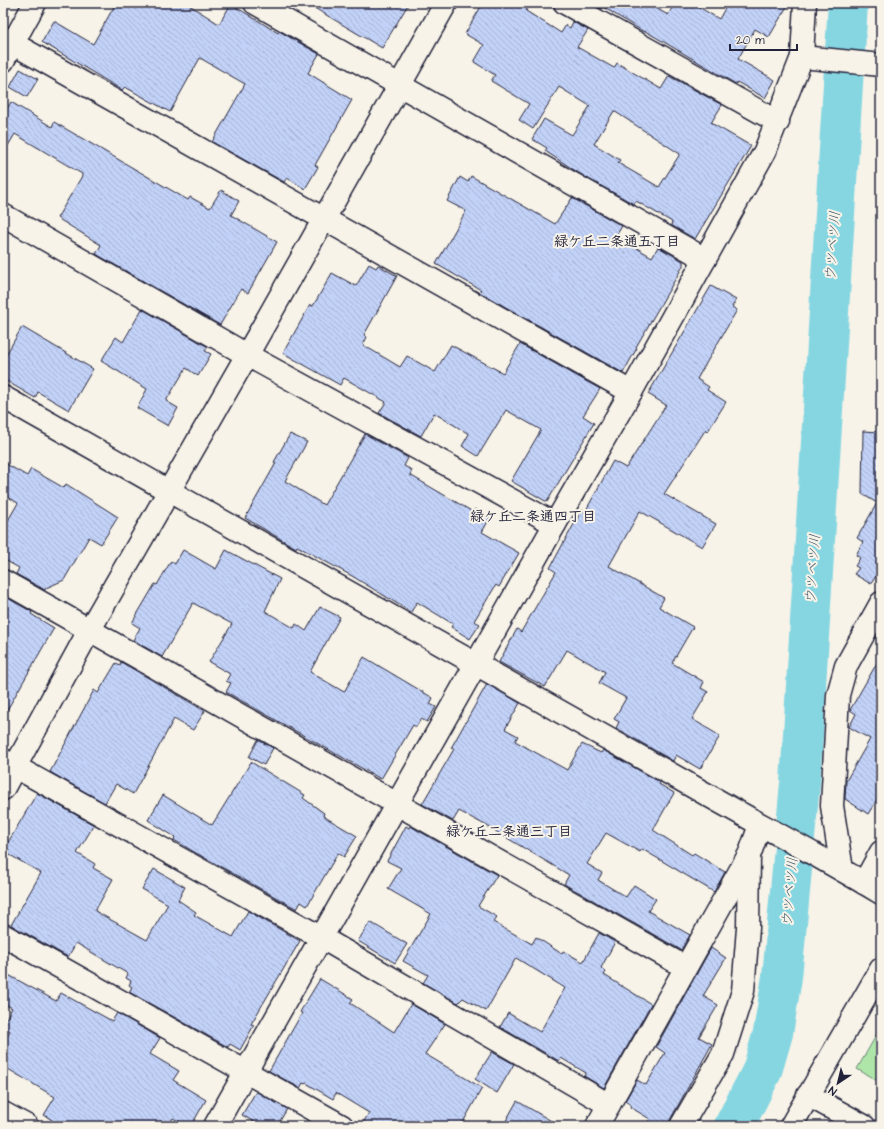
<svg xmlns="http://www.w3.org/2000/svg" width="884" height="1129" font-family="'Architects Daughter','Klee One',sans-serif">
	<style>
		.grass { fill: #aee6aa; stroke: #688472 }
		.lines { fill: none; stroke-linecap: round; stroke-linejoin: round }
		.river { stroke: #86d6e2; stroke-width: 40 }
		.building { fill: url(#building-back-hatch); stroke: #22223b; fill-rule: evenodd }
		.street-casing { stroke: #22223b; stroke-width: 25 }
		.secondary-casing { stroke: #22223b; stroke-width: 25 }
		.street { stroke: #f7f3e8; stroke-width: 22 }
		.secondary { stroke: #f7f3e8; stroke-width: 22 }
		.labels { text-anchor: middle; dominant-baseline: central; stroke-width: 4; stroke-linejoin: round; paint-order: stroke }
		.neighbourhood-label { font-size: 14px; font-weight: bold; fill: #22223b; stroke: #f7f3e8 }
		.water-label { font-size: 14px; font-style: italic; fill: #40586d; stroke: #f7f3e8 }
	</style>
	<defs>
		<pattern id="building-back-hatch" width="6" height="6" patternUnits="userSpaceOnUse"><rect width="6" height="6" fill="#c2d1f7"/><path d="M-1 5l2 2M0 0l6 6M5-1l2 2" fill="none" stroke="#a6b3d5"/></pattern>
	</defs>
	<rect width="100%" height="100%" fill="#f7f3e8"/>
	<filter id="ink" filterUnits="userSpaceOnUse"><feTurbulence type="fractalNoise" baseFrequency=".025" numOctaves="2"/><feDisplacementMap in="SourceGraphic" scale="8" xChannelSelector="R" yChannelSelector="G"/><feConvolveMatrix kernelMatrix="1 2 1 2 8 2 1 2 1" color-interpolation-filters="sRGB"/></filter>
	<g filter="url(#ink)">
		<!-- grass -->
		<path class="grass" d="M881 1027V1083L857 1069Z"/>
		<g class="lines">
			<!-- river -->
			<path class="river" d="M734 1126 762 1071 773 1033 782 977 800 783 848 3"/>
		</g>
		<!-- building -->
		<g class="building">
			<path d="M116 3H186L219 24 231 4 278 33 279 31 319 54 308 73 352 100 315 165 318 167 305 189 287 178 284 182 212 142 245 84 200 58 170 112 125 87 122 90 42 42 54 21 93 44Z"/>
			<path d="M306 3H409L382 48Z"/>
			<path d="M483 3H531L526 11 561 33 566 25 570 28 573 22 588 30 577 47 614 68 617 63 661 89 669 76 722 105 711 123 751 146 695 239 671 225 672 222 636 201 634 204 585 177 545 151 547 148 532 139 544 119 572 135 590 106 559 87 533 129 519 120 529 104 491 81 495 75 474 62 484 45 465 34ZM614 111 680 154 659 187 618 163 620 160 594 144Z"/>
			<path d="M591 3H647L668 15 675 3H692L719 19 728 3H789L769 37 755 29 738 59 775 80 765 98 737 82 736 84 645 31 644 32 603 7 602 9Z"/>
			<path d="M20 69 38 79 27 97 10 87Z"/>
			<path d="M11 102 52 127 54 122 188 200 190 197 210 208 221 190 239 201 231 215 277 242 248 293 241 289 220 325 96 254 101 245 57 218 82 176V174L15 134 3 154V115Z"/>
			<path d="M471 176 555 224 572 198 622 226 616 236 652 257 658 247 683 261V266L636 347 637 348 623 373 479 292 481 290 436 264 466 211 447 201 460 177 468 182Z"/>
			<path d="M369 264 376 268 378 265 397 276 364 335 367 337 363 345 400 367 407 356 435 372 451 345 503 373 520 344 600 389 583 416 594 423 547 502 511 481 541 430 506 410 478 456 462 446 469 434 434 413 421 436 379 413 386 402 344 378 340 385 283 353 310 305 313 306 332 273 356 286Z"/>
			<path d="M711 286 736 300 732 307 737 310 697 379 709 387 707 390 726 402 708 431 706 429 664 494 716 524 702 547 640 511 609 566 664 598 659 607 693 627 672 663 704 682 701 688 708 692 692 719 720 736 700 769 676 755 673 761 616 728 619 722 614 719 626 698 599 683 605 672 567 650 545 687 499 662 517 629 521 632 556 572 550 568 564 542 582 510 585 512 613 461 626 468 666 405 648 394Z"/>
			<path d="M142 309 208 347 205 351 211 354 198 376 186 368 166 401 178 408 168 426 137 408 147 389 101 361 116 337 123 342Z"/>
			<path d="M22 327 93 369 69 410 38 392 35 398 3 379V360Z"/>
			<path d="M863 431 881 432V568L871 584 854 574 859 568 855 566 860 558 856 555 863 542 857 538 877 503 862 494Z"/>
			<path d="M290 434 307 442 285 481 324 505 365 434 408 458 404 466 412 470 410 475 473 512 475 509 490 518 482 532 519 553 499 587 496 585 474 621 480 624 470 639 451 627 453 624 417 602 411 612 352 576 297 546 296 548 245 518 276 463 274 462Z"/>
			<path d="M3 462 27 476 31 469 64 488 66 484 118 517 101 544 89 537 64 580 46 588 45 590 16 574 19 568 3 559V529L18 503 3 494Z"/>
			<path d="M183 550 216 569 226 550 280 579 265 611 294 628 296 624 306 631 320 607 340 617 310 672 344 692 364 657 433 698 430 704 436 707 427 722 421 719 416 727 413 725 381 779 226 692 231 683 226 681 230 674 209 662 232 624 193 603 162 657 133 640 140 628 132 623 155 584 157 585 171 561 175 564Z"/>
			<path d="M4 596 32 612 31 614 54 628 3 717Z"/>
			<path d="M881 656V793L868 814 845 799 846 781 870 739 849 727 856 714 850 710Z"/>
			<path d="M121 662 205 711 193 730 174 719 133 794 116 784 105 803 50 772 94 690 98 693 116 663 120 665Z"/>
			<path d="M487 684 520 703 505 729 518 736 515 741 567 770 582 744 601 753 603 750 660 782 659 784 674 793 653 830 692 855 694 853 725 872 714 892 642 849 640 852 606 833 587 864 602 873 598 880 626 897 634 885 656 899 648 911 690 935 681 950 564 884 569 875 487 826 459 811 453 821 422 804 454 749 451 748Z"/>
			<path d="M258 740 273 748 264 765 249 757Z"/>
			<path d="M251 762 305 795 303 798 324 813 323 816 357 836 344 857 338 853 307 906 301 902 297 909 196 853 174 840 175 837 148 820 163 795 212 825Z"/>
			<path d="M37 793 94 825 77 853 95 864 93 868 113 879 95 911 147 940 168 904 142 889 154 869 185 887 178 900 196 912 194 915 233 937 248 911 300 941 251 1024 254 1025 240 1050 230 1044 228 1047 129 992 132 987 129 985 131 981 126 978 128 974 76 943 68 957 11 925 41 873 3 851Z"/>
			<path d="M406 826 409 828 410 826 497 875 478 906 497 917 493 922 532 944 536 937 562 954 563 951 583 962 599 933 615 942 601 968 606 972 604 975 651 1004 604 1088 584 1076 586 1073 561 1058 559 1061 500 1027 508 1013 540 1032 565 988 516 958 486 1011 463 998 458 1003 423 983 428 975 403 961 431 914 388 889 401 868 387 861Z"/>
			<path d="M370 922 407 944 395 963 358 941Z"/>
			<path d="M711 948 726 958 703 996 718 1005 699 1037 712 1044 670 1120 669 1126H645L650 1119 630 1107 631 1105 625 1101 637 1080 646 1085 665 1053 656 1047Z"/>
			<path d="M3 972 56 1001 61 993 112 1021 117 1013 160 1038 150 1054 179 1071 173 1080 206 1100 191 1126H187L173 1118 168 1126H47L52 1120 44 1115 55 1097 3 1066V1043L10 1031 3 1027V1024L12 1008 3 1003Z"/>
			<path d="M320 979 353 999 350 1003 394 1032 411 1004 445 1024 425 1054 482 1088 461 1126H361L369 1113 336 1093 333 1099 306 1083 305 1084 303 1083 300 1088 269 1071 302 1013 300 1012Z"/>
			<path d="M492 1052 514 1064 497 1093 475 1079Z"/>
			<path d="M257 1092 287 1109 277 1126H261L242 1115 255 1093Z"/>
			<path d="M517 1101 560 1126H503Z"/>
		</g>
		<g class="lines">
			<!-- street casing -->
			<g class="street-casing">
				<g id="street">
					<path d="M255 3 705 259"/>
					<path d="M565 3 778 122"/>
					<path d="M3 38 631 392"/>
					<path d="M802 57 881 65"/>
					<path d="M3 61 35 3"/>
					<path d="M3 215 247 355 555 524"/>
					<path d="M3 397C229 526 457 651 683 781 749 819 816 854 881 893"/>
					<path d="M3 581 685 967"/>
					<path d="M3 760 322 938 609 1105"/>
					<path d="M3 789 90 629 247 355 446 3"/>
					<path d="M842 870 832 806 838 695 846 666 881 603"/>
					<path d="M864 883 881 852"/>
					<path d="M3 935 342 1126"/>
					<path d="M808 1095 864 1126"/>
					<path d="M3 1113 27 1126"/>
					<path d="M215 1126 555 524 631 392 765 151 802 57 805 3"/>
					<path d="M597 1126 750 853 760 825"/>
					<path d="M681 1126 723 1054 743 991 748 928 749 856"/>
				</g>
			</g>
			<!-- secondary casing -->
			<g class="secondary-casing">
				<path id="secondary" d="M791 1126 881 969"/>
			</g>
			<!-- street -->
			<use href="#street" class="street"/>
			<!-- secondary -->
			<use href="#secondary" class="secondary"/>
		</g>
	</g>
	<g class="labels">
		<!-- neighbourhood labels -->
		<g class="neighbourhood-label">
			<text x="617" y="242">緑ケ丘二条通五丁目</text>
			<text x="533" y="517">緑ケ丘二条通四丁目</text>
			<text x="509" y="832">緑ケ丘二条通三丁目</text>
		</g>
		<!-- water labels -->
		<g class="water-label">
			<text transform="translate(833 246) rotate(-86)">ウツベツ川</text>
			<text transform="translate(813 569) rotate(-86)">ウツベツ川</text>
			<text transform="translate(790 892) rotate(-85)">ウツベツ川</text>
		</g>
	</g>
	<!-- margin -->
	<rect width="884" height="1129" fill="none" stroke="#f7f3e8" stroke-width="16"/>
	<rect x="8" y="8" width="868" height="1113" fill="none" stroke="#22223b" stroke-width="1.5" filter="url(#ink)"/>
	<!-- north arrow -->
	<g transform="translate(838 1083) rotate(215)" stroke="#f7f3e8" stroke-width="3" paint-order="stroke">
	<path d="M0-3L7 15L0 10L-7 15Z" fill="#22223b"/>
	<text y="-6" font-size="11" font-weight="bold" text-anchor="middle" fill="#22223b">N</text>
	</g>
	<!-- scale -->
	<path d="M730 44v6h67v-6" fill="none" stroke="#22223b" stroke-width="2"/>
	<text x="736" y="44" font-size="12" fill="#22223b" stroke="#f7f3e8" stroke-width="3" paint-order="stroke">20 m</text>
</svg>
